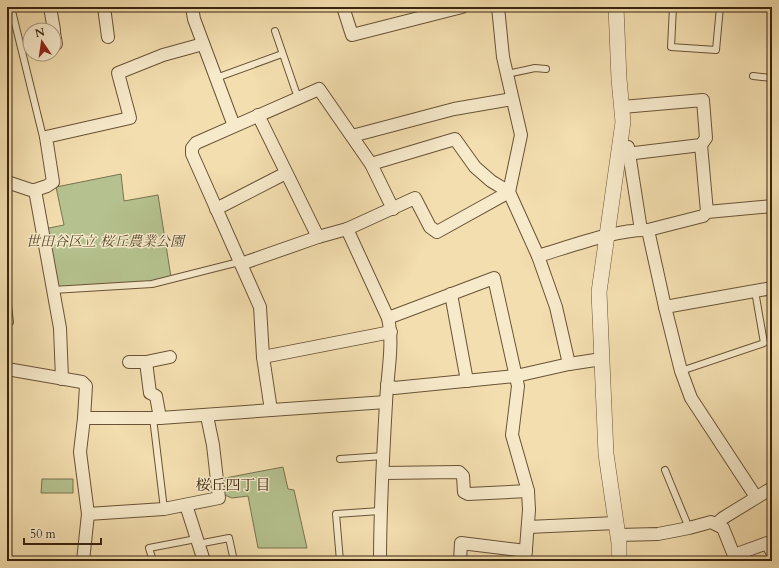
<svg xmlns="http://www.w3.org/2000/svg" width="779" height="568" font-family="Cardo,'Noto Serif JP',serif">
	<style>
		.green { fill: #b5c28f; stroke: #78744e }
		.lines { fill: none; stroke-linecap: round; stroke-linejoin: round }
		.service-casing { stroke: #685336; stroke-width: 8 }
		.minor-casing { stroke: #685336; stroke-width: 14 }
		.tertiary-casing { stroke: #685336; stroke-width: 16 }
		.service { stroke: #f7eacb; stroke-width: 6 }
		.minor { stroke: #f7eacb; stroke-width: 12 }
		.tertiary { stroke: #f7eacb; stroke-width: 15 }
		.labels { text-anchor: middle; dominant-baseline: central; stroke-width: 3; stroke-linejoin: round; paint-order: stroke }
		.park-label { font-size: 14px; font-style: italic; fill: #594c2e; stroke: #f7eacb }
		.neighbourhood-label { font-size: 15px; fill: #3a250d; stroke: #f7eacb }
	</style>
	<rect width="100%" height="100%" fill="#f3deaf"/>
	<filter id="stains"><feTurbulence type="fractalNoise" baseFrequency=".005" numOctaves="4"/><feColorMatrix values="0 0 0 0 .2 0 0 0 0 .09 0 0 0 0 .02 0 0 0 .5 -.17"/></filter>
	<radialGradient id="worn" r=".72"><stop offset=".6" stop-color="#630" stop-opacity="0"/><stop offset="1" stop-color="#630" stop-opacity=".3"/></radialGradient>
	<!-- green -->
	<g class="green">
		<path d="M121 174 124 201 158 195 171 277 153 283 55 288 44 229 64 225 56 187Z"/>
		<path d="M283 467 288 489 294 490 307 548H258L248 496 232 498 222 494 220 479Z"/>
		<path d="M42 479H73V493H41Z"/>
	</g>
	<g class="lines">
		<!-- service casing -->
		<g class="service-casing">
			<g id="service">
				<path d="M11 7 43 137H46"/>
				<path d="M673 7 671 47 716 50 720 7"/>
				<path d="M275 31 298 98"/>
				<path d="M507 74 535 68 546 69"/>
				<path d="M753 76 772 78"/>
				<path d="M216 78 282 54"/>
				<path d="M53 290 152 284 239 262"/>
				<path d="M7 298 10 322H7"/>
				<path d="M681 371 764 343 755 291"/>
				<path d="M153 418 164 509"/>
				<path d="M340 459 384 456"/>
				<path d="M665 470 689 528"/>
				<path d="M198 544 229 538 234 561"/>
				<path d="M153 561 149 548 196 539"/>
				<path d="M340 561 336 514 380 511"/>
			</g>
		</g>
		<!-- minor casing -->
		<g class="minor-casing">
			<g id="minor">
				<path d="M50 7 54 30"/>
				<path d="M104 7 108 37"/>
				<path d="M192 7 194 19 234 126"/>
				<path d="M343 7 352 35 462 7"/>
				<path d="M498 7 503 57 521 135 509 192 538 256 556 307 569 364"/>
				<path d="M54 33 56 44"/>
				<path d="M258 115 318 237"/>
				<path d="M352 136 454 109 512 99"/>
				<path d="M701 145 707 212"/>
				<path d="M628 147 641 230"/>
				<path d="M618 155 701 145 706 138 703 100 622 107"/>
				<path d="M371 164 455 139 475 167 491 181 509 192"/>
				<path d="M7 182 31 190H35L60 328 62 379"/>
				<path d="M35 190 47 186 53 182 46 137 130 118 118 73 163 55 203 44"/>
				<path d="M216 209 286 173"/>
				<path d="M347 229 388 318C394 345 387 375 386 403 383 455 380 508 380 561"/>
				<path d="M648 230 665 307 681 371 691 398 756 497"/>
				<path d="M538 256C569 247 616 229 648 230L703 216 707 212 772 206"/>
				<path d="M241 264 318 237 347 229 415 198 430 227 437 232 509 192"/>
				<path d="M451 294 467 381"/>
				<path d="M665 307 772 288"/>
				<path d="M388 318 494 278 518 386 512 435 528 491 529 510 525 561"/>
				<path d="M263 357 391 332"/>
				<path d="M129 362H146L170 357"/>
				<path d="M146 362 150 393 156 396 160 418"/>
				<path d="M7 369 82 382 86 386 84 418 80 452 88 514 83 561"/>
				<path d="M387 385 394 388 516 376 569 364 602 359"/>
				<path d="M271 410 263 357 260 307 192 154V148L196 143 319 89 371 164 393 209"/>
				<path d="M84 418H160L386 402"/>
				<path d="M383 473 459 472 463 476 464 492 468 494 528 491"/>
				<path d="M186 505 204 561"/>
				<path d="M88 514 164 509 219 498 213 445 207 416"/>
				<path d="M716 524 723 518 772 488"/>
				<path d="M528 527 616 523"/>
				<path d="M618 535 658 534 689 528 711 522 723 528 733 553 737 554 767 543 772 552"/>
				<path d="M460 561 461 543 526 551"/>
			</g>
		</g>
		<!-- tertiary casing -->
		<g class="tertiary-casing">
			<path id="tertiary" d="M616 7 619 79 623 122 599 292 606 454 619 543V561"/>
		</g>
		<!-- service -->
		<use href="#service" class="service"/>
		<!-- minor -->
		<use href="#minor" class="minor"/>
		<!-- tertiary -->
		<use href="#tertiary" class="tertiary"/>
	</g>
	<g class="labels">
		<!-- park labels -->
		<g class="park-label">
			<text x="105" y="241">世田谷区立 桜丘農業公園</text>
		</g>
		<!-- neighbourhood labels -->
		<g class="neighbourhood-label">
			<text x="233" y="485">桜丘四丁目</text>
		</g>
	</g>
	<!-- margin -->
	<rect width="779" height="568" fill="none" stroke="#f3deaf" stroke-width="24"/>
	<rect x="8" y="8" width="763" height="552" fill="none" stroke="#3a250d" stroke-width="2"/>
	<rect x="12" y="12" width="755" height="544" fill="none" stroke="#3a250d"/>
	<!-- north arrow -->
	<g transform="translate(42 42) rotate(347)"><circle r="19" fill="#f7eacb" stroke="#ab9b7f"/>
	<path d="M0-3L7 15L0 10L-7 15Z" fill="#8f2418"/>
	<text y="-6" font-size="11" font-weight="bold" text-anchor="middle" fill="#3a250d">N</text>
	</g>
	<!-- scale -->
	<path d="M24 538v6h77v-6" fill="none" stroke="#3a250d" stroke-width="2"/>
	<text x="30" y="538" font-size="12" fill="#3a250d" stroke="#f7eacb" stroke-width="3" paint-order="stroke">50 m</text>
	<rect width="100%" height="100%" filter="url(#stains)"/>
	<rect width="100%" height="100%" fill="url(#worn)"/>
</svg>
